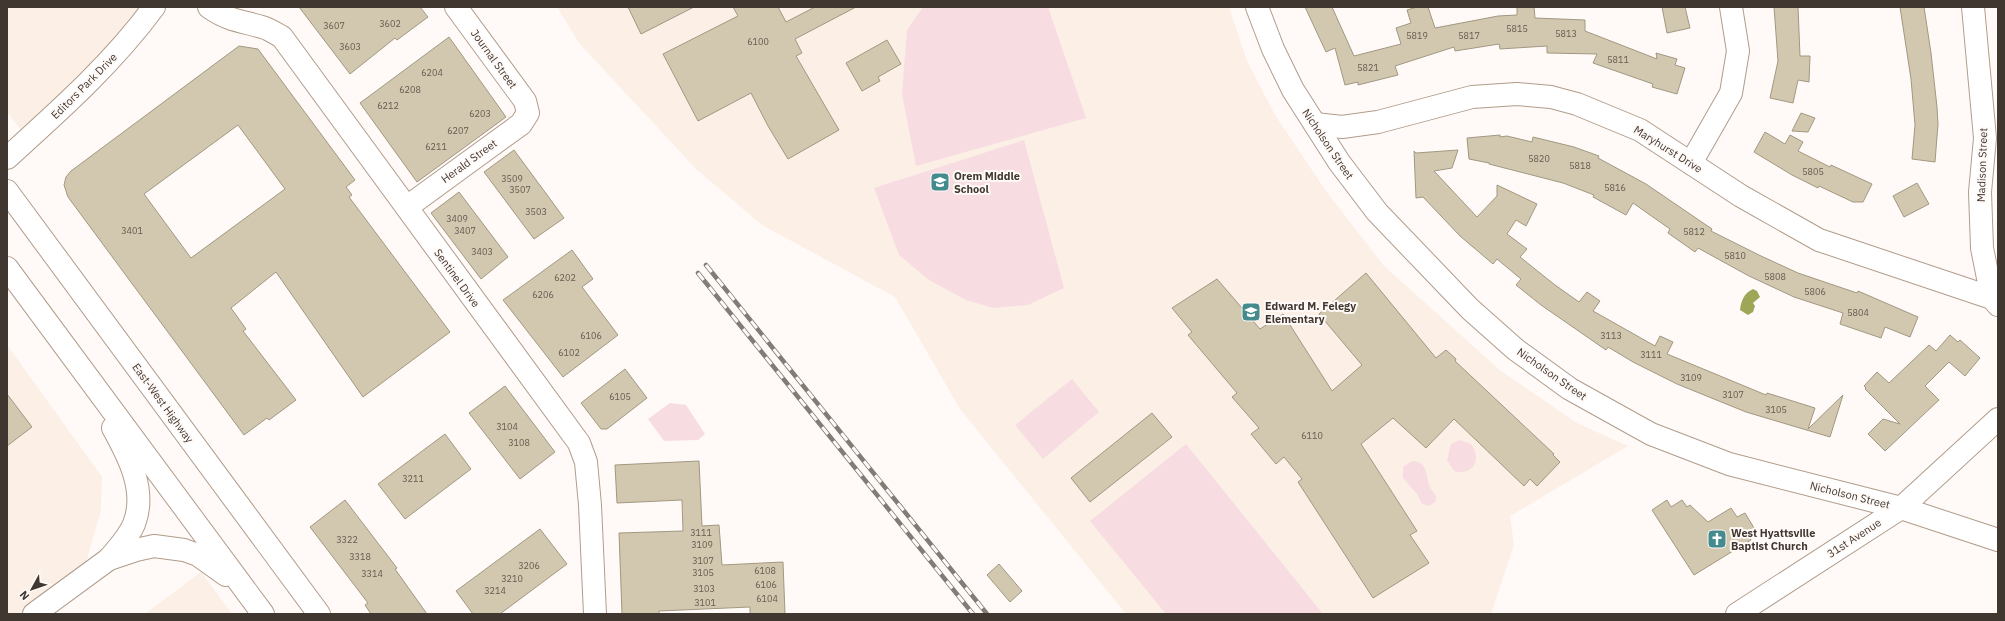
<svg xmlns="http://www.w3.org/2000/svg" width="2005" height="621" font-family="'IBM Plex Sans',sans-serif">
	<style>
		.built { fill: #fbefe6 }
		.green { fill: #f7dde2 }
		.water { fill: #9ea757 }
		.building { fill: #d2c7af; stroke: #a29881; fill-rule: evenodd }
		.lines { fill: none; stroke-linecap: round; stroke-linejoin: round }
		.minor-casing { stroke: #b19c8b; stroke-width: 24 }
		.major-casing { stroke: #b19c8b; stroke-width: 24 }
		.minor { stroke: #fff; stroke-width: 22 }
		.major { stroke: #fff; stroke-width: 22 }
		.rail-casing { stroke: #837b76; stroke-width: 4.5 }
		.rail { stroke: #fffaf7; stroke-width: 3; stroke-dasharray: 9; stroke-linecap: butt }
		.labels { text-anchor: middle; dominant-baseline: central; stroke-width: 4; stroke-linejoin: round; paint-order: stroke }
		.number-label { font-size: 9px; fill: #645b50 }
		.street-label { font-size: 11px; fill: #403730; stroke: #fffaf7 }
		.poi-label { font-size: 11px; font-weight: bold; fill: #403730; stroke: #fffaf7; text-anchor: start }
	</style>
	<rect width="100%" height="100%" fill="#fffaf7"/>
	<!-- built -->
	<g class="built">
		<path d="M7 7H139L75 85 21 130 7 112Z"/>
		<path d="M557 7H1229L1247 61 1275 115 1326 191 1384 266 1501 371 1577 423 1628 446 1510 516 1514 545 1491 614H1126L960 409 895 297 762 225 696 169 579 43Z"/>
		<path d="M7 345 102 477 101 510 81 580 32 614H7Z"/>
		<path d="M201 572 232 614H145Z"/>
	</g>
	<!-- green -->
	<g class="green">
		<path d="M923 7H1048L1086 118 916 166 902 94 907 30Z"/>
		<path d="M1024 140 1064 288 1028 305 993 308 966 300 929 280 899 255 874 188Z"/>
		<path d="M1072 379 1099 412 1043 459 1015 425Z"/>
		<path d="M670 403 686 405 705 434 698 440 664 441 648 419Z"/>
		<path d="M1460 440 1471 444C1483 459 1472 477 1454 471L1447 460 1451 444Z"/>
		<path d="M1186 444 1323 614H1166L1090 521Z"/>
		<path d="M1412 461C1427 462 1426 473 1429 485 1430 489 1434 492 1436 496V501L1429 506 1422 504 1417 494 1403 478V467Z"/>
	</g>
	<!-- water -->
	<path class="water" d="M1753 289 1757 291 1760 297 1753 303 1755 306 1753 312 1748 315 1740 310C1741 301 1744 293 1753 289Z"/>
	<!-- building -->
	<g class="building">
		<path d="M299 7H420L428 17 397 40 395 38 350 74Z"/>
		<path d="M628 7H694L641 34Z"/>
		<path d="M733 7H778L786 22 815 7H856L795 39 802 53 796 56 839 130 788 159 768 126 751 93 698 121 663 54 738 16Z"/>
		<path d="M1305 7H1332L1354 56 1401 44 1396 28 1411 23 1407 10 1417 7H1428L1435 28 1498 16 1517 15V7H1534L1535 18 1585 20V31L1657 59 1656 53 1677 59 1675 65 1685 68 1677 94 1652 87 1653 84 1593 63 1597 54 1547 53V46L1500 49 1499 44 1455 51 1454 47 1395 66 1398 75 1358 85V82L1345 85 1335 48 1326 52Z"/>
		<path d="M1662 7H1685L1690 28 1667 33Z"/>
		<path d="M1774 7H1798L1800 56H1810L1809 82 1798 80 1793 103 1770 98 1778 61Z"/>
		<path d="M1900 7H1924L1931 53 1937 107 1938 124 1935 162 1912 159 1915 125 1911 79Z"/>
		<path d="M449 37 506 117 417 182 360 103Z"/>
		<path d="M887 40 901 64 878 77 880 81 862 91 846 63Z"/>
		<path d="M239 46 258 49 355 180 346 187 352 195 349 197 450 332 363 397 276 272 231 308 246 329 243 331 296 400 269 420 267 418 244 435 68 197 64 185 66 177 71 171ZM238 125 285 189 191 258 144 194Z"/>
		<path d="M1801 113 1815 118 1808 132 1792 131Z"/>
		<path d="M1765 132 1785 144 1790 135 1803 142 1798 151 1830 167 1831 165 1872 184 1863 202H1853L1819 186 1818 188 1792 175 1754 152Z"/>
		<path d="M1500 135V137L1507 136 1532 142 1533 137 1574 147 1599 156 1598 158 1646 184 1712 229 1711 231 1761 256 1798 273 1857 293 1858 291 1918 317 1910 337 1885 327 1881 338 1840 324 1843 313 1794 297 1749 276 1698 248 1695 252 1668 233 1670 229 1633 203 1626 215 1593 197 1594 195 1563 183 1489 164V163L1469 159 1467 138Z"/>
		<path d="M514 150 564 218 534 239 484 172Z"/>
		<path d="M1458 150 1452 168 1434 171 1477 217 1497 196V185L1537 204 1526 226 1516 220 1507 234 1527 249 1520 257 1555 285 1579 302 1587 292 1600 301 1593 311 1655 346 1660 336 1673 342 1667 354 1766 395 1767 393 1815 408 1808 429 1843 395 1830 437 1746 412 1677 384 1633 362 1608 347 1606 350 1541 305 1516 285 1521 279 1497 259 1493 264 1460 236 1423 197 1416 198 1414 151 1416 153Z"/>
		<path d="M1917 183 1929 204 1904 217 1893 196Z"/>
		<path d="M459 192 508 257 481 279 431 213Z"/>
		<path d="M572 250 593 279 582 287 618 335 563 377 503 300Z"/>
		<path d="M1366 273 1436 358 1446 350 1456 359 1455 361 1554 454 1553 455 1560 462 1537 486 1530 479 1524 486 1454 419 1426 448 1393 418 1361 444 1417 531 1410 535 1429 563 1373 598 1298 482 1302 479 1284 457 1276 464 1251 434 1259 428 1232 397 1237 393 1188 335 1192 332 1172 308 1217 279 1260 329 1283 314 1332 391 1362 365 1319 314Z"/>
		<path d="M1950 335 1958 342 1960 340 1980 358 1965 376 1949 362 1925 386 1939 400 1885 451 1868 434 1883 419 1900 424 1865 389 1866 388 1864 386 1877 372 1889 383 1929 345 1936 351Z"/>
		<path d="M625 369 647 398 607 429H601L581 403Z"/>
		<path d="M505 386 555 452 520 479 469 413Z"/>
		<path d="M7 394 32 427 7 446Z"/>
		<path d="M1152 413 1172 437 1090 502 1071 478Z"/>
		<path d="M445 434 471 469 405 519 378 484Z"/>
		<path d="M699 461 702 526 719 525 722 565 783 562 785 614H750V607L659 611V614H622L619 533 683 531 682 500 617 503 615 465Z"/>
		<path d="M345 500 397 568 395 569 427 614H371L365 605 368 603 310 527Z"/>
		<path d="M1667 500 1671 507 1682 500 1687 507 1690 505 1708 522 1731 508 1737 517 1745 513 1757 533 1750 538 1751 540 1694 575 1652 510Z"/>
		<path d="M540 529 567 564 500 614H473L456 591Z"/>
		<path d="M999 564 1022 591 1010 602 987 575Z"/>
	</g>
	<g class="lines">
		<!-- minor casing -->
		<g class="minor-casing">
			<g id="minor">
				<path d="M209 7C227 20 241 21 262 27 269 29 275 33 282 37L579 443 586 462 590 505 595 614"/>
				<path d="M1257 7 1273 49 1293 90 1339 162 1377 212 1470 309 1515 349 1570 389 1651 434 1729 464 1901 508 1998 540"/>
				<path d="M1973 7 1985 138 1980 192 1982 248 1992 298"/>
				<path d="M1315 124 1342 127 1378 122 1472 97 1517 94 1551 97 1577 104 1640 130 1741 196 1819 240 1992 298 1998 305"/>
				<path d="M7 158C60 110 112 64 154 7"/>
				<path d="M1691 163 1731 93 1738 51 1731 7"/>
				<path d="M407 207 521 124 528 113 525 101 456 7"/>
				<path d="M34 614 109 559"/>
				<path d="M1737 614 1901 508 1998 419"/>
			</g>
		</g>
		<!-- major casing -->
		<g class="major-casing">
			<g id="major">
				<path d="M7 191 319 614"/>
				<path d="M7 268 263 614"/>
				<path d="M109 559C118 548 129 537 134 524 147 491 129 457 113 428"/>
				<path d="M109 559 136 550 154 546 184 550 198 555 226 575"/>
			</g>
		</g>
		<!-- minor -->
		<use href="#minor" class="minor"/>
		<!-- major -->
		<use href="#major" class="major"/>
		<!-- rail casing -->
		<g class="rail-casing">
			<g id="rail">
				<path d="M706 265 987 614"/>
				<path d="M698 273 973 614"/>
			</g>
		</g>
		<!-- rail -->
		<use href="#rail" class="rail"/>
	</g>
	<!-- icons -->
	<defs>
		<g id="school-square" transform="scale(1)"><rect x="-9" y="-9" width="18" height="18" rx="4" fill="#438b8c" stroke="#fffaf7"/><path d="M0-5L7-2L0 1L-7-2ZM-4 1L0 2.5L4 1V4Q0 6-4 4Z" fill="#fff"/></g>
		<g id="church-square" transform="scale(1)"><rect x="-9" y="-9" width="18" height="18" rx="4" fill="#438b8c" stroke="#fffaf7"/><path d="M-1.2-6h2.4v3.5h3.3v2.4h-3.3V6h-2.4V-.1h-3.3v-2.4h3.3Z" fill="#fff"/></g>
	</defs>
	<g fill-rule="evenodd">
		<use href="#school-square" x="940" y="182"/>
		<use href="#school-square" x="1251" y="312"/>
		<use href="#church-square" x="1717" y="539"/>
	</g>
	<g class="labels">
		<!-- number labels -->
		<g class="number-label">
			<text x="390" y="23">3602</text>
			<text x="334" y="25">3607</text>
			<text x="1517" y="28">5815</text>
			<text x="1566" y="33">5813</text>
			<text x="1417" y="35">5819</text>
			<text x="1469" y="35">5817</text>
			<text x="758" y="41">6100</text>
			<text x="350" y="46">3603</text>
			<text x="1618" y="59">5811</text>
			<text x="1368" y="67">5821</text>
			<text x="432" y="72">6204</text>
			<text x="410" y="89">6208</text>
			<text x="388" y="105">6212</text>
			<text x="480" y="113">6203</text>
			<text x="458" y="130">6207</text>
			<text x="436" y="146">6211</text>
			<text x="1539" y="158">5820</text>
			<text x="1580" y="165">5818</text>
			<text x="1813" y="171">5805</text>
			<text x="512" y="178">3509</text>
			<text x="1615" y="187">5816</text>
			<text x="520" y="189">3507</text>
			<text x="536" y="211">3503</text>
			<text x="457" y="218">3409</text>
			<text x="132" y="230">3401</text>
			<text x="465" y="230">3407</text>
			<text x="1694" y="231">5812</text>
			<text x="482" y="251">3403</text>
			<text x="1735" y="255">5810</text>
			<text x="1775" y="276">5808</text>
			<text x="565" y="277">6202</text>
			<text x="1815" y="291">5806</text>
			<text x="543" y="294">6206</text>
			<text x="1858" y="312">5804</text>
			<text x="591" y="335">6106</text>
			<text x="1611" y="335">3113</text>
			<text x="569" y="352">6102</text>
			<text x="1651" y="354">3111</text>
			<text x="1691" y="377">3109</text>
			<text x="1733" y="394">3107</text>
			<text x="620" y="396">6105</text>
			<text x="1776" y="409">3105</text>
			<text x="507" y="426">3104</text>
			<text x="1312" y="435">6110</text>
			<text x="519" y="442">3108</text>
			<text x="413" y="478">3211</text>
			<text x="701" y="532">3111</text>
			<text x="347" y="539">3322</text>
			<text x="702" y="544">3109</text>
			<text x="360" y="556">3318</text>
			<text x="703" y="560">3107</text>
			<text x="529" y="565">3206</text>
			<text x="765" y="570">6108</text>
			<text x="703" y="572">3105</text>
			<text x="372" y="573">3314</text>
			<text x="512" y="578">3210</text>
			<text x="766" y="584">6106</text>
			<text x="704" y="588">3103</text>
			<text x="495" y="590">3214</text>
			<text x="767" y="598">6104</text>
			<text x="705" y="602">3101</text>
		</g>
		<!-- street labels -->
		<g class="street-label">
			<text transform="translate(494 59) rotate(54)">Journal Street</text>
			<text transform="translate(84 86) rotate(-45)">Editors Park Drive</text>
			<text transform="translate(1328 144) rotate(56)">Nicholson Street</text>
			<text transform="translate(1668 149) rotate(32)">Maryhurst Drive</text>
			<text transform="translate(469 161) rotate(-36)">Herald Street</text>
			<text transform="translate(1982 165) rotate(-88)">Madison Street</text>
			<text transform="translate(457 278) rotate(54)">Sentinel Drive</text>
			<text transform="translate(1552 374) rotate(35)">Nicholson Street</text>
			<text transform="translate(163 403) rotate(54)">East-West Highway</text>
			<text transform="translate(1850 495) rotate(14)">Nicholson Street</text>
			<text transform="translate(1854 538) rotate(-33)">31st Avenue</text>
		</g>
		<!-- poi labels -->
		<g class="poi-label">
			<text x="954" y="176">Orem Middle<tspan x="954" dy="13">School</tspan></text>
			<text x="1265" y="306">Edward M. Felegy<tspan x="1265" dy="13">Elementary</tspan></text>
			<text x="1731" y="533">West Hyattsville<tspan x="1731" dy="13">Baptist Church</tspan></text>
		</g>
	</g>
	<!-- border -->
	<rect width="2005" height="621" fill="none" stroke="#403730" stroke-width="16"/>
	<!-- north arrow -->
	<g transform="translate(32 589) rotate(230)" stroke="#fffaf7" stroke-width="3" paint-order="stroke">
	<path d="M0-3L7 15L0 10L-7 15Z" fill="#403730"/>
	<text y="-6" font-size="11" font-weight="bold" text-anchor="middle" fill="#403730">N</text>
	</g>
</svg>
